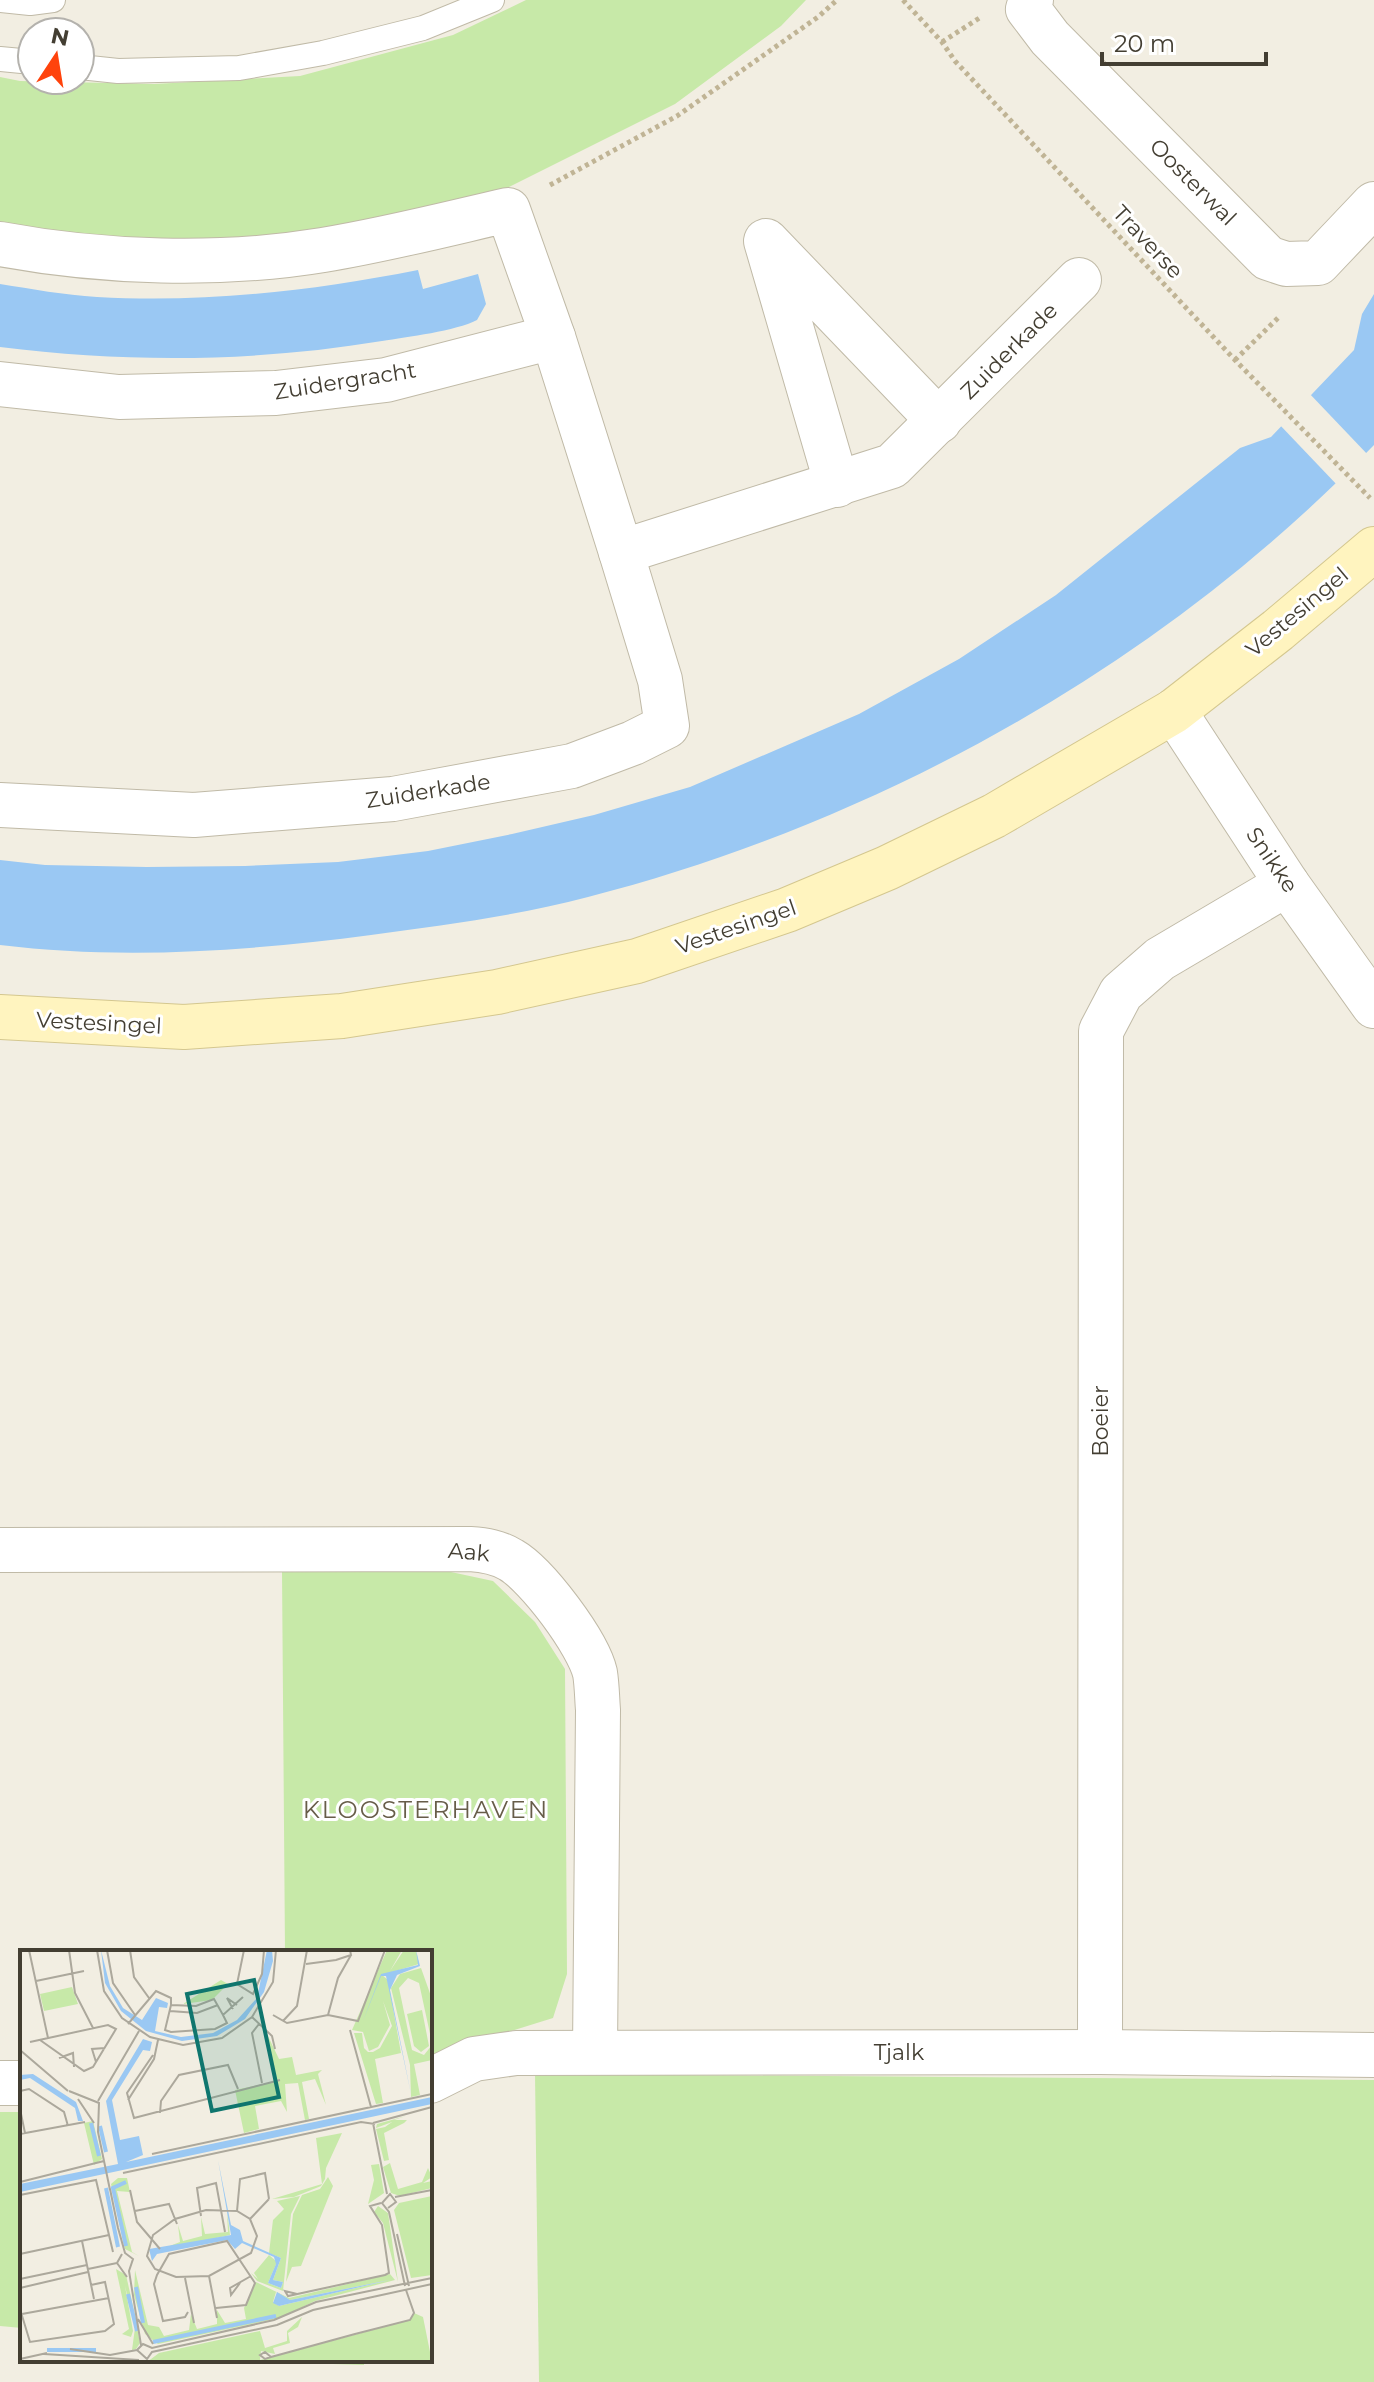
<svg xmlns="http://www.w3.org/2000/svg" width="1374" height="2382" font-family="Montserrat,sans-serif">
	<style>
		.green { fill: #c7e9a8 }
		.water { fill: #9ac8f3 }
		.pier { fill: #f2eee2 }
		.lines { fill: none; stroke-linecap: round; stroke-linejoin: round }
		.lane-casing { stroke: #c0baa7; stroke-width: 26 }
		.street-casing { stroke: #c0baa7; stroke-width: 46 }
		.secondary-casing { stroke: #d4c78f; stroke-width: 46 }
		.path { stroke: #c0b495; stroke-width: 5; stroke-dasharray: 4 4; stroke-linecap: butt }
		.lane { stroke: #fff; stroke-width: 24 }
		.street { stroke: #fff; stroke-width: 44 }
		.secondary { stroke: #fff4bf; stroke-width: 44 }
		.labels { text-anchor: middle; dominant-baseline: central; stroke-width: 6; stroke-linejoin: round; paint-order: stroke }
		.street-label { font-size: 22px; fill: #433e32; stroke: #fff }
		.neighbourhood-label { font-size: 24px; letter-spacing: 2px; fill: #675d49; stroke: #fff }
		.inset-river { fill: none; stroke: #9ac8f3; stroke-width: 4 }
		.inset-road { fill: none; stroke: #aca89c; stroke-width: 2 }
		.view { fill: #0f766e; fill-opacity: 0.15; stroke: #0f766e; stroke-width: 4 }
		.inset-edge { fill: none; stroke: #433e32; stroke-width: 4 }
	</style>
	<rect width="100%" height="100%" fill="#f2eee2"/>
	<!-- green -->
	<g class="green">
		<path d="M526 0H806L781 26 675 104 457 213 215 244 0 228V77L20 81 154 84 300 76 453 35Z"/>
		<path d="M282 1572H451L493 1581 535 1622 565 1669 567 1974 553 2018 430 2056V1952H285Z"/>
		<path d="M535 2074 1374 2080V2382H539Z"/>
		<path d="M0 2112H22V2328L0 2326Z"/>
		<path d="M202 2360H364V2365Z"/>
	</g>
	<!-- water -->
	<g class="water">
		<path d="M418 270 423 289 478 274 486 304 477 320C456 331 407 337 382 341 255 362 128 363 0 347V284C32 289 64 295 97 297 205 303 312 291 418 270Z"/>
		<path d="M1374 294V445C1163 664 882 821 588 897 517 916 443 925 371 935 250 951 122 960 0 945V860L45 865 147 867 245 866 338 862 428 851 512 834 594 815 690 787 859 714 959 659 1056 595 1240 448 1271 437 1354 350 1362 314Z"/>
	</g>
	<!-- pier -->
	<path class="pier" d="M1308 392 1369 456 1339 487 1278 423Z"/>
	<g class="lines">
		<!-- lane casing -->
		<g class="lane-casing">
			<g id="lane">
				<path d="M0 0 30 3 53 0"/>
				<path d="M0 59 32 62"/>
				<path d="M80 67 118 71 239 68 323 53 423 28 492 0"/>
			</g>
		</g>
		<!-- street casing -->
		<g class="street-casing">
			<g id="street">
				<path d="M1031 0 1028 9 1050 38 1268 258 1286 264 1318 263 1374 204"/>
				<path d="M0 244C102 263 220 267 323 250 385 240 447 224 508 210L553 337 621 552 892 466 1079 280"/>
				<path d="M0 384 119 397 276 393 386 380 553 337"/>
				<path d="M837 485 766 241 939 421"/>
				<path d="M1174 711 1287 884 1374 1006"/>
				<path d="M0 805 194 815 393 799 572 766 633 743 667 726 660 680 621 552"/>
				<path d="M0 1550 470 1549C485 1550 498 1552 511 1560 537 1575 588 1643 595 1673 597 1685 597 1698 598 1710L595 2052"/>
				<path d="M1100 2052 1101 1031 1121 993 1160 959 1287 884"/>
				<path d="M430 2081 474 2059 516 2053 1100 2052 1374 2055"/>
				<path d="M0 2083H22"/>
			</g>
		</g>
		<!-- secondary casing -->
		<g class="secondary-casing">
			<path id="secondary" d="M0 1017 184 1027 342 1016 497 992 637 961 787 910 887 868 994 816 1174 711 1278 630 1374 549"/>
		</g>
		<!-- path -->
		<g class="path">
			<path d="M903 0 942 42 955 61 1235 360 1370 498"/>
			<path d="M942 42 981 17"/>
			<path d="M550 185 677 116 818 17 837 0"/>
			<path d="M1235 360 1280 316"/>
		</g>
		<!-- lane -->
		<use href="#lane" class="lane"/>
		<!-- street -->
		<use href="#street" class="street"/>
		<!-- secondary -->
		<use href="#secondary" class="secondary"/>
	</g>
	<g class="labels">
		<!-- street labels -->
		<g class="street-label">
			<text transform="translate(1193 182) rotate(45)">Oosterwal</text>
			<text transform="translate(1148 242) rotate(47)">Traverse</text>
			<text transform="translate(1009 351) rotate(-45)">Zuiderkade</text>
			<text transform="translate(345 381) rotate(-9)">Zuidergracht</text>
			<text transform="translate(1297 612) rotate(-40)">Vestesingel</text>
			<text transform="translate(428 791) rotate(-9)">Zuiderkade</text>
			<text transform="translate(1272 860) rotate(56)">Snikke</text>
			<text transform="translate(736 927) rotate(-19)">Vestesingel</text>
			<text transform="translate(99 1023) rotate(3)">Vestesingel</text>
			<text transform="translate(1100 1421) rotate(-90)">Boeier</text>
			<text transform="translate(469 1552) rotate(5)">Aak</text>
			<text x="899" y="2052">Tjalk</text>
		</g>
		<!-- neighbourhood labels -->
		<g class="neighbourhood-label">
			<text x="426" y="1809">KLOOSTERHAVEN</text>
		</g>
	</g>
	<!-- overview -->
	<g transform="translate(20 1950)">
		<rect width="412" height="412" fill="#f2eee2"/>
		<path d="M367 0H382L370 21 384 0H396L399 14 362 25 368 30 381 103 355 109 363 153 356 154 334 83H342L344 98 348 102H353L360 98 372 76 363 51 370 75 358 97 349 101 343 82 332 80ZM401 18 412 49V93L399 33 388 28 379 38 392 100 404 105 412 95V110L394 114 400 145 391 147 390 115 371 38 380 24ZM201 30 208 34 192 50 163 54ZM52 37 58 54 24 61 20 44ZM402 60 409 96 401 102 394 96 387 64ZM247 84 259 109 272 107 276 125 302 120 298 124 306 155 295 129 282 132 289 169 285 170 278 133 265 134 267 162 261 151 235 156 239 179 224 183 215 140 257 131ZM386 166 374 170H387L384 173 364 183 369 210 364 211 356 179 365 177 372 172 356 178 357 174ZM73 171 82 209 74 215 64 173ZM322 183 306 218 305 229 301 236 274 247 252 249 302 234 296 188ZM370 213 378 239 402 232 408 218 412 227 403 233 412 231V238L380 246 371 243 363 217ZM359 214 364 243 348 254 354 230 351 215ZM308 227 313 236 281 316 272 317 266 332 273 264 282 245 300 239ZM98 228H107L110 242 97 241 112 302 119 306 105 299 91 234ZM280 246 271 264 263 341 237 331 231 323 238 329 234 323 249 305 257 312 248 333 261 338 263 332 253 330 261 308 249 303 253 270 264 259 257 251ZM412 246V325L391 328 374 260 379 253ZM358 256 368 263 378 332 363 273 354 262ZM207 262 210 285 134 302 160 292 158 275 163 291 182 286 181 267 185 284 208 282ZM96 319 106 325 111 347 120 393 116 399 112 400 115 378 105 336 113 381 111 387 102 384 109 379ZM115 320 128 375 139 377 144 386 169 380 171 364 177 379 197 374V360L205 373 226 369 224 358 236 332 269 348 370 324 375 330 295 351 260 368 138 394 125 384 114 345ZM370 330 259 356 253 352 256 342 270 350ZM394 363 403 367 412 412H127L139 403 240 381 245 398 267 391V381L282 367 278 377 268 383 270 393 253 398 255 404 241 401 240 410 390 370Z" fill="#c7e9a8" fill-rule="evenodd"/>
		<path d="M81 0 90 36 103 58 122 70 136 48 148 53 147 58 139 57 135 81 161 87 193 83 217 70 237 48 247 0H252L253 11 244 42 225 69 197 86 162 91 126 81 101 61 85 33ZM396 0 400 16 377 25 370 40 391 144 366 26H361L343 71 361 24 398 15ZM123 89 132 92 130 101 123 100 92 150 100 190 119 186 123 205 106 212 412 147V154L0 242V234L98 214 86 151ZM13 124 56 152 63 171H58L55 158 10 128 0 130V125ZM198 210 211 275 220 280 223 291 261 308 253 330 263 332 261 338 248 333 256 314 254 307 222 293 215 299 207 290 137 304 132 311 129 299 211 285ZM370 330 259 356 253 353 257 342 270 350Z" fill="#9ac8f3"/>
		<path class="inset-river" d="M71 173 79 206M80 176 86 202M86 238 98 297M106 296 93 238 106 232M116 337 123 373M108 344 117 381M133 392 256 366M27 400H76"/>
		<path class="inset-road" d="M9 0 28 88M49 0 55 43 73 78M77 0 84 41 102 68 130 87 163 95 202 88 232 67 253 32 256 0M87 0 93 33 115 65M110 0 114 27 129 48M224 0 217 34 233 44 242 24 244 0M286 14 316 10 331 5 330 0M16 31 64 21M151 55 145 80 151 82 195 79 207 73 203 65M151 55 176 56 194 49 203 65 223 47M213 59 207 48 217 55M150 61 177 63 198 55M253 65 267 73 308 65 338 71 365 0M308 65 318 28 331 5M232 67 252 86 255 99M263 71 277 56 287 0M108 74 136 41 151 48V55M239 74 232 83 242 133M330 80 351 157M10 92 88 75 96 79 73 117 64 121 20 90M0 100 48 141M133 105 107 143 114 168 260 130M39 108 53 103 54 117M76 112 72 99 85 98M0 141 9 139 44 162 48 176M49 141 79 153 78 182 90 240M58 149 74 173M108 150 134 109 138 90M78 151 119 81M0 159 5 183M140 163 141 151 159 125 208 115 218 139M353 173 367 244M353 173 412 157M0 184 65 172M132 204 412 144M103 223 341 172 355 174M0 232 84 211M90 239 98 278M110 240 117 272 140 299M0 245 76 230 93 302M375 247 412 240M368 258 376 252 370 244 362 253 369 262 385 336M186 260 217 261 230 269 237 286 231 303 189 326 156 327 135 319 127 306 133 285 155 269ZM115 261 149 254 157 274M217 261 220 229 245 223 249 249M181 266 177 238 196 233 205 282M230 269 249 249M98 278 105 303 113 309 109 321 121 395M377 284 389 336M62 291 74 349M0 304 89 285M102 304 97 313 107 327M68 319 97 313M189 326 197 368M165 328 174 373M0 329 67 315M220 333 211 345 210 338 231 326M0 338 68 322M277 344 265 341 268 346 365 325 369 323 362 275 350 256 361 253M0 359 10 392 85 381 94 374 85 332 71 335M168 362 165 367 143 371 134 334 137 325 149 304 207 291 235 333 226 355 196 358M2 364 89 348M118 369 133 394M50 399 90 405 117 400M117 400 127 409 132 402 257 375 293 360 412 334M117 400 123 394 132 398 254 370 296 352 412 328M24 404 119 410M251 407 245 402 240 405 245 409 251 407 335 384 390 370 394 363 386 340M0 409 27 403"/>
		<path class="view" d="M234 30 259 147 192 161 167 44Z"/>
		<rect width="412" height="412" class="inset-edge"/>
	</g>
	<!-- north arrow -->
	<g transform="translate(56 56) rotate(12)"><circle r="38" fill="#ffffff" stroke="#b4b2ad" stroke-width="2"/>
	<path d="M0-6L14 30L0 20L-14 30Z" fill="#ff430c"/>
	<text y="-12" font-size="22" font-weight="bold" text-anchor="middle" fill="#433e32">N</text>
	</g>
	<!-- scale -->
	<path d="M1102 52v12h164v-12" fill="none" stroke="#433e32" stroke-width="4"/>
	<text x="1114" y="52" font-size="24" fill="#433e32" stroke="#ffffff" stroke-width="6" paint-order="stroke">20 m</text>
</svg>
